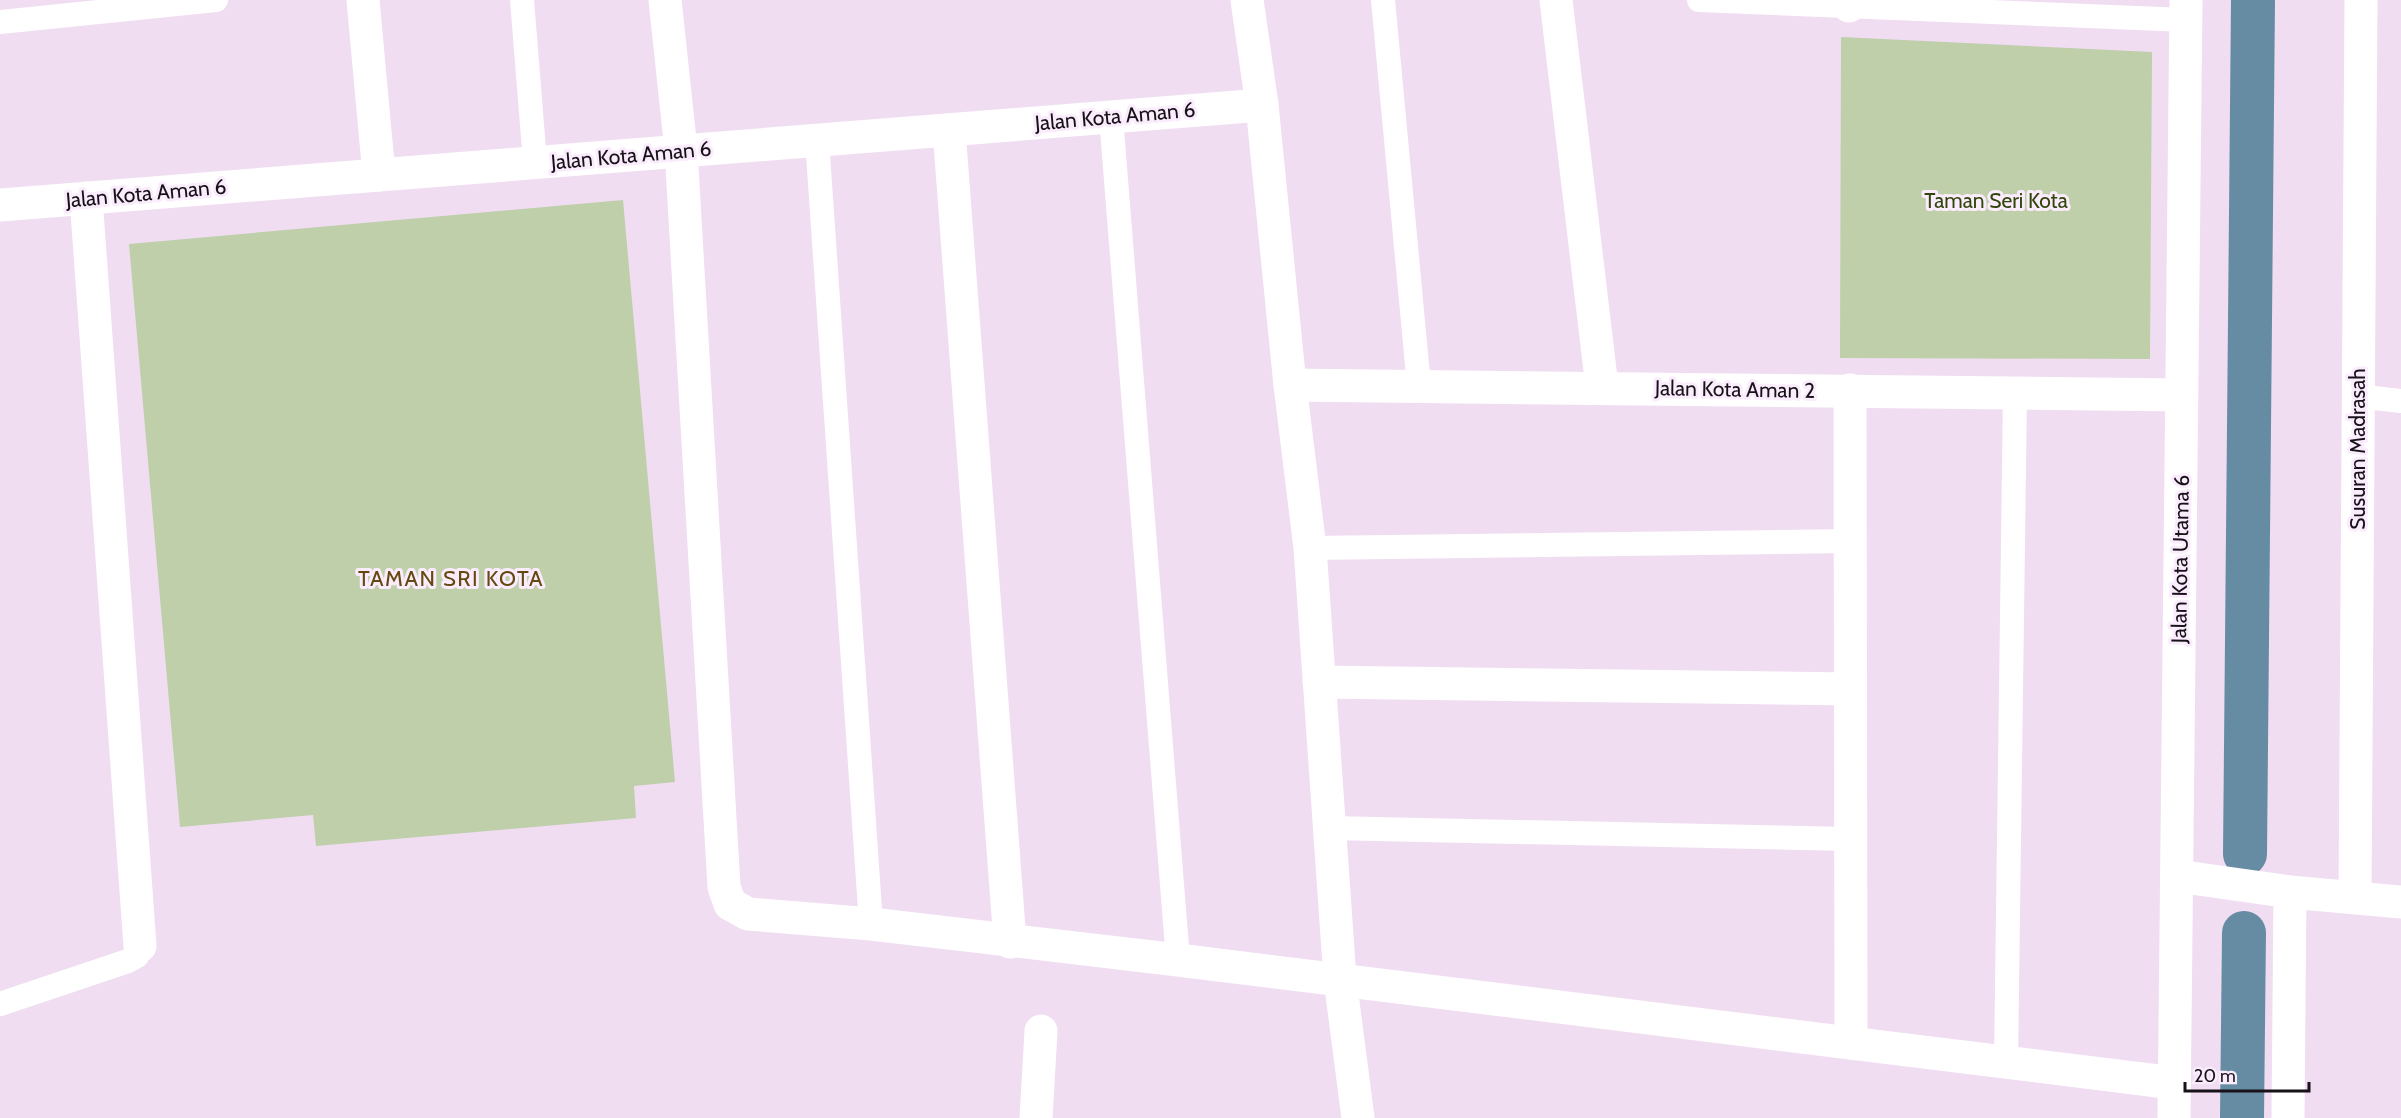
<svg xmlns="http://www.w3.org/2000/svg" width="2401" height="1118" font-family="Cabin,sans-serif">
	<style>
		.green { fill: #becfaa }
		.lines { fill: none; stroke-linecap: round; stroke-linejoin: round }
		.canal { stroke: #668ca4; stroke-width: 44 }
		.service { stroke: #fff; stroke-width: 24 }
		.minor { stroke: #fff; stroke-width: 33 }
		.labels { text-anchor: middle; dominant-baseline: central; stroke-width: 6; stroke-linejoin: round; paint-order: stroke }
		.street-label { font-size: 21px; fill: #171118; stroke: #fbecfd }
		.park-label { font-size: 21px; fill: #31460b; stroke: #fbecfd }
		.neighbourhood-label { font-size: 22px; letter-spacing: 1.5px; fill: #64490f; stroke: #fbecfd }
	</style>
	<rect width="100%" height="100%" fill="#f0ddf2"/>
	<!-- green -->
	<g class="green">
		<path d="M1841 37 2152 52 2150 359 1840 358Z"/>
		<path d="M623 200 675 782 634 786 636 818 316 846 313 815 180 827 129 244Z"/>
	</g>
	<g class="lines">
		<!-- canal -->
		<g class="canal">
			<path d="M2245 854 2253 0"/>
			<path d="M2242 1118 2244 933"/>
		</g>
		<!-- service -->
		<g class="service">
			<path d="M522 0 535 162"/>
			<path d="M1383 0 1419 386"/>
			<path d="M1699 0 2186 20"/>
			<path d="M0 22 216 0"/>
			<path d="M1111 117 1178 960"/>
			<path d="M817 140 871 924"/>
			<path d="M2357 396 2401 401"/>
			<path d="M1310 548 1850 541"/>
			<path d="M1329 828 1850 839"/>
			<path d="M0 1004 128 961 137 956 140 946"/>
			<path d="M2006 1063 2015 393"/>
		</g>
		<!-- minor -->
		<g class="minor">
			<path d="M363 0 379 175"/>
			<path d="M665 0 681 150 724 887 730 904 748 914 871 924 1178 960 2174 1083"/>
			<path d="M1247 0 1262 105 1290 385 1310 548 1340 979 1358 1118"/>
			<path d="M1556 0 1602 387"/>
			<path d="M1849 6 1850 0"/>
			<path d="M949 130 1010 942"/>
			<path d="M86 198 140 946"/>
			<path d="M0 205 1262 105"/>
			<path d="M1290 385 2181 395"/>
			<path d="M1850 390 1851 1043"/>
			<path d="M1319 682 1850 689"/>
			<path d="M2177 876 2290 892 2401 902"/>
			<path d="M2355 897 2361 0"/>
			<path d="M1036 1118 1041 1031"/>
			<path d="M2174 1118 2186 0"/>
			<path d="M2288 1118 2290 892"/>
		</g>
	</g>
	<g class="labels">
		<!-- street labels -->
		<g class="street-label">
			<text transform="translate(1115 116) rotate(-5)">Jalan Kota Aman 6</text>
			<text transform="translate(631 155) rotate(-5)">Jalan Kota Aman 6</text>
			<text transform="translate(146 193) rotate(-5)">Jalan Kota Aman 6</text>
			<text transform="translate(1735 389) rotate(1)">Jalan Kota Aman 2</text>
			<text transform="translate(2357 449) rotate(-90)">Susuran Madrasah</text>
			<text transform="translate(2180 559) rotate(-89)">Jalan Kota Utama 6</text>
		</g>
		<!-- park labels -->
		<g class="park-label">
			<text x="1996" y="200">Taman Seri Kota</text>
		</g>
		<!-- neighbourhood labels -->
		<g class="neighbourhood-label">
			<text x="451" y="578">TAMAN SRI KOTA</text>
		</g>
	</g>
	<!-- scale -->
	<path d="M2185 1082v9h124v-9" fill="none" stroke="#171118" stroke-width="3"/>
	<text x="2194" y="1082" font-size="18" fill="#171118" stroke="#fbecfd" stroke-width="4.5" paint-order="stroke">20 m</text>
</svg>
